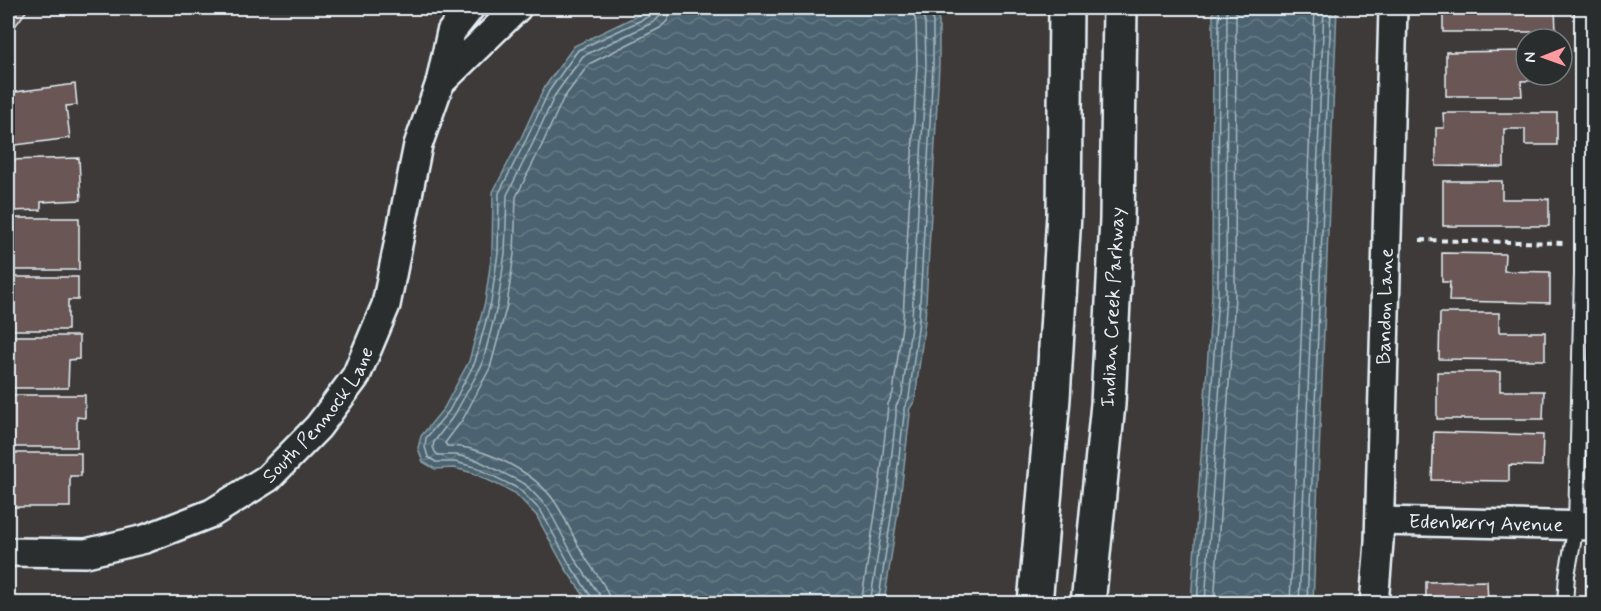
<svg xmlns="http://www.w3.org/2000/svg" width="1601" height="611" font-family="Mynerve,sans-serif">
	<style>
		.water { fill: url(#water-waves); stroke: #8a9ca6; stroke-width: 1.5 }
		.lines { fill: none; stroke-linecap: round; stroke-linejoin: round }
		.shore { stroke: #a9b9c1; stroke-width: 1.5 }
		.building { fill: #695754; stroke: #e8f1f8; stroke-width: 1.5 }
		.lane-casing { stroke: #e8f1f8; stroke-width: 18 }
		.street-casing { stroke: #e8f1f8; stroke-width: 32 }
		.secondary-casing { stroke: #e8f1f8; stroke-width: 38 }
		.path { stroke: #e8f1f8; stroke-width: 4; stroke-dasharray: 6 4.5; stroke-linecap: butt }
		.lane { stroke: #2a2d2e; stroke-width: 14 }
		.street { stroke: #2a2d2e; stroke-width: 27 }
		.secondary { stroke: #2a2d2e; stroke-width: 33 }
		.labels { text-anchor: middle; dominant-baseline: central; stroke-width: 4.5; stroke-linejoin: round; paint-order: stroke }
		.street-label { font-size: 20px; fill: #e8f1f8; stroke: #2a2d2e }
	</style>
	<defs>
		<pattern id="water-waves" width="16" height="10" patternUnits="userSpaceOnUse" patternTransform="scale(1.5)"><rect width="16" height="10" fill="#4b646f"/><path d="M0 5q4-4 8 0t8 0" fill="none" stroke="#657b84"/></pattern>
	</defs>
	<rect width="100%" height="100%" fill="#3d3a39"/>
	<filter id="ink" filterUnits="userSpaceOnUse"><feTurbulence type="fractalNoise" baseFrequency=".0167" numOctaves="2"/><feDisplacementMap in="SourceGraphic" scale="12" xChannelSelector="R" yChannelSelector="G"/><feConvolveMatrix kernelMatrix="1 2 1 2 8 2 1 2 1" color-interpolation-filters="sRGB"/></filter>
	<g filter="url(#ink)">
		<!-- water -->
		<g class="water">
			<path d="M653 8H935L939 21V65L935 143 925 320 915 400 909 410 910 414 901 492 884 603H589L565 568 536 515 515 493 473 473 454 468 435 469 423 462 418 448 421 436 444 408 469 361 485 302 492 252 493 192 521 138 544 88 574 46Z"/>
			<path d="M1213 8H1337L1313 603H1191L1212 295Z"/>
		</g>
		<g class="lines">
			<!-- shore -->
			<g class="shore">
				<path d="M593 604 592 598 570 565 541 511 519 489 475 467 455 462H436L428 457 425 447 426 438 449 411 475 362 491 302 498 253 499 193 526 140 549 91 578 50 650 16 653 12 654 8"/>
				<path d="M601 604 599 594 576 561 548 508 525 484 477 460 456 455H438L435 452 433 447 434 442 455 414 482 365 498 303 505 253 507 195 533 143 555 95 583 56 654 22 660 16 661 8"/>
				<path d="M610 604C609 586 592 570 584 555 573 538 566 518 555 502 535 472 483 446 447 446L445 443 463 419 490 368 507 305 514 254 516 197 541 147 563 99 589 64 660 28 668 20 670 8"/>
				<path d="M861 604 879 489 887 416 888 404 893 393 903 318 917 65 916 24 913 8"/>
				<path d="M870 604 888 490 896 415V406L902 395 912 319 926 65 925 23 922 8"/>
				<path d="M878 604 895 491 904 415V408L909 398 919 320 929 142 933 65V22L930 8"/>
				<path d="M1197 604 1218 295 1219 8"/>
				<path d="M1205 604 1226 295 1227 8"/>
				<path d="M1214 604 1235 296 1236 8"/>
				<path d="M1290 604 1315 8"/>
				<path d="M1299 604 1324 8"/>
				<path d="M1307 604 1331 8"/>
			</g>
		</g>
		<!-- building -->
		<g class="building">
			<path d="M8 8H23L27 10 8 36Z"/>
			<path d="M1443 8H1555L1556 32H1443Z"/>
			<path d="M1526 51V75H1558V80L1521 81 1522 96H1446V52Z"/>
			<path d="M75 84 77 105 66 106 70 138 8 146V93Z"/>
			<path d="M1443 113H1557V145H1525V129H1504V167L1436 166V128H1444Z"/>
			<path d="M79 158 81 200 41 202V210L8 211V160Z"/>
			<path d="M1443 181H1502V199H1549V226H1443Z"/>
			<rect x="8" y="218" width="71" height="52"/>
			<path d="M1442 253 1505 254 1504 271 1550 272V303L1449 301 1450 282H1442Z"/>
			<path d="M8 277H78V300H68V330H8Z"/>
			<path d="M1440 313H1499V332H1545V360L1439 359Z"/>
			<path d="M8 336H79V359L69 360 68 388H8Z"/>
			<path d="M1437 372H1500V391H1544L1543 419H1437Z"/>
			<path d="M8 395H85V418L77 417V447H8Z"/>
			<path d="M1434 432 1543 435 1542 466 1509 465V481L1432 480Z"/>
			<path d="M8 453H81V476H70V507H8Z"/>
			<rect x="1586" y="576" width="8" height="28"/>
			<path d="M1487 581 1488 604H1426V582Z"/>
		</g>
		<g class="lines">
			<!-- lane casing -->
			<g class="lane-casing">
				<path id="lane" d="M1565 604 1567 575 1576 526 1582 274V8"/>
			</g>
			<!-- street casing -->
			<g class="street-casing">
				<g id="street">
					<path d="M440 83 517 8"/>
					<path id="s1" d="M1380 521 1594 526"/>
					<path id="s2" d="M8 552 86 553 145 539 212 513 268 478 318 427 356 376 386 305 418 145 440 83 451 32 470 8"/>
					<path id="s3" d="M1374 604 1379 542 1393 8"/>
				</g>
			</g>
			<!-- secondary casing -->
			<g class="secondary-casing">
				<g id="secondary">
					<path d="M1035 604 1053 398 1064 214 1066 8"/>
					<path id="s4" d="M1088 604 1108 404 1117 219 1120 8"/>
				</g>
			</g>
			<!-- path -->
			<path class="path" d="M1420 240 1563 243"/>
			<!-- lane -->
			<use href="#lane" class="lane"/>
			<!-- street -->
			<use href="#street" class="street"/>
			<!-- secondary -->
			<use href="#secondary" class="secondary"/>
		</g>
	</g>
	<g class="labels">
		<!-- street labels -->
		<g class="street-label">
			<text stroke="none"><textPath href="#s4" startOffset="298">Indian Creek Parkway</textPath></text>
			<text stroke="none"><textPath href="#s3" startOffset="298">Bandon Lane</textPath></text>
			<text stroke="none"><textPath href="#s2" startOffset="358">South Pennock Lane</textPath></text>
			<text stroke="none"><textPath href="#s1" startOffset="106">Edenberry Avenue</textPath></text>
		</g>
	</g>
	<!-- margin -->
	<rect width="1601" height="611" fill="none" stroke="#2a2d2e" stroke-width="30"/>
	<rect x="15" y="15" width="1571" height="581" fill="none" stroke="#e8f1f8" stroke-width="2" filter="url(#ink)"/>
	<!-- north arrow -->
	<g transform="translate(1544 57) rotate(269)"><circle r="28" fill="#2a2d2e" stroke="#767b7f" stroke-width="1.5"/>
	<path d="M0-4.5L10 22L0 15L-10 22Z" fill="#ff9aa2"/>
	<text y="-9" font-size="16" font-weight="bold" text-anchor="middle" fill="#e8f1f8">N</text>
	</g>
</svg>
